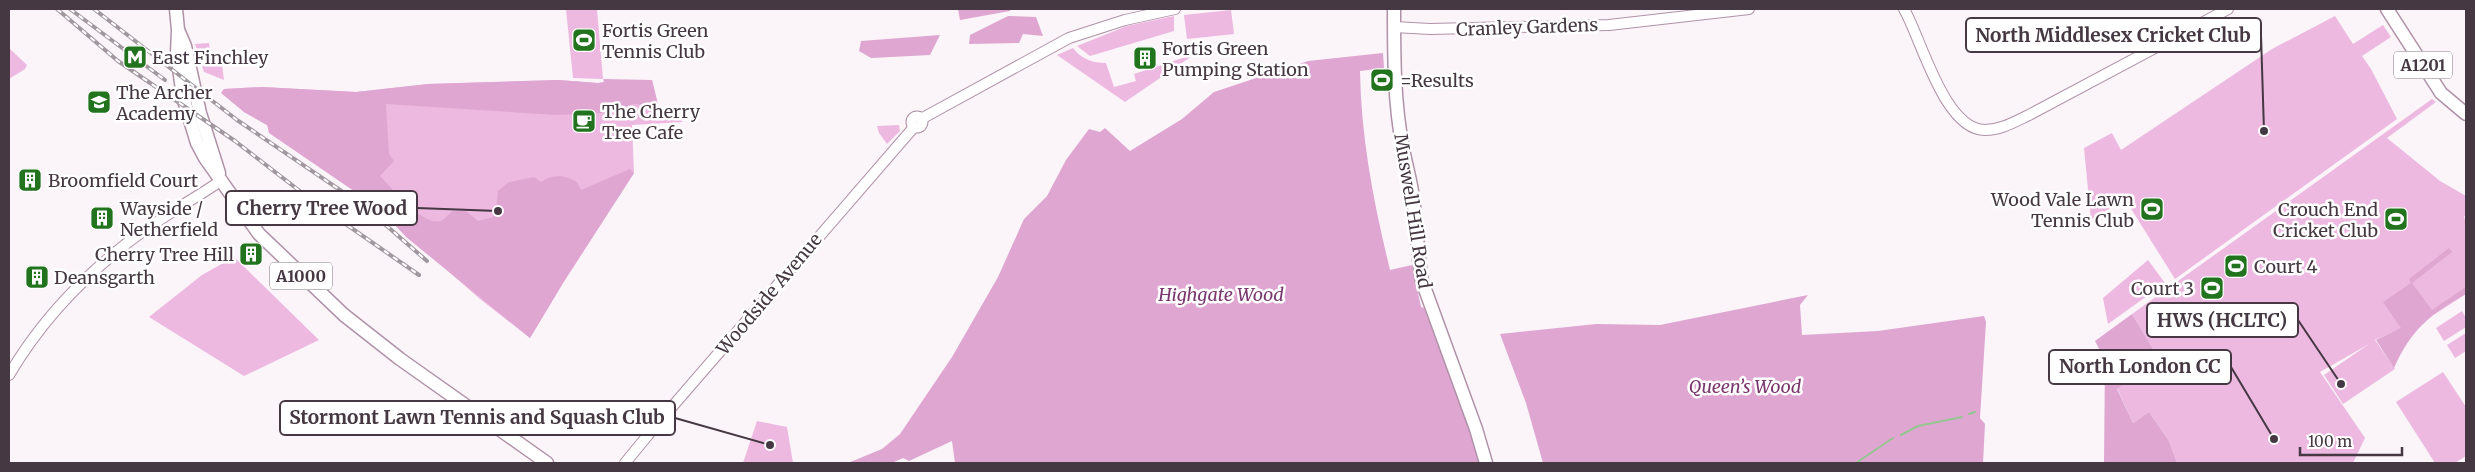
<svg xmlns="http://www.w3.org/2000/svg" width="2475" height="472" font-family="Merriweather,serif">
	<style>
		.green { fill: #edb9e1 }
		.forest { fill: #dea6d1 }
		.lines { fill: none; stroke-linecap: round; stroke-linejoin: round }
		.stream { stroke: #96c591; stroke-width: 2 }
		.minor-casing { stroke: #b092a8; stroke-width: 12 }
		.major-casing { stroke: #b092a8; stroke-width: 15 }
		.minor { stroke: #fff; stroke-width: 10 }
		.major { stroke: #fff; stroke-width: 12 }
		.rail-casing { stroke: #a1989f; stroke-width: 4 }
		.rail { stroke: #fff; stroke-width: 2; stroke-dasharray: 5.5; stroke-linecap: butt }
		.minor-bridge-casing { stroke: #b092a8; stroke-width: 12; stroke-linecap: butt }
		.minor-bridge { stroke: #fff; stroke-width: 10 }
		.labels { text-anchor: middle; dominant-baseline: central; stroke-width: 5; stroke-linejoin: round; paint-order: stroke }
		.shield { fill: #fff; stroke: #7d747b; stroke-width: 1 }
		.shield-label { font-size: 16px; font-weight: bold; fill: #453842 }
		.street-label { font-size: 18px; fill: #453842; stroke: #fff }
		.poi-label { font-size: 18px; fill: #453842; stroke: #fff; text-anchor: start }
		.park-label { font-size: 18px; font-style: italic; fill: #7a376e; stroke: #fff }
		.leader { fill: none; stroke: #453842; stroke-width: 2 }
		.callout-dot { fill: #453842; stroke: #fff; stroke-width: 2 }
		.callout { fill: #fff; stroke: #453842; stroke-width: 2 }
		.callout-label { font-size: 19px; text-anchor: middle; font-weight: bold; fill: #453842 }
	</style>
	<rect width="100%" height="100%" fill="#fbf4f9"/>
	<!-- green -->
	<g class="green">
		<path d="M566 9H597L603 79 573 78Z"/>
		<path d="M1231 10 1234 34 1187 39 1184 15Z"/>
		<path d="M1174 16V31L1090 56 1077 46 1127 26Z"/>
		<path d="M2335 16 2353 44 2383 25 2391 37 2362 56 2371 69 2397 119 2175 279 2125 199 2091 220 2084 148 2112 133 2121 150 2272 49Z"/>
		<path d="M209 43 211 58 221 57 224 80 204 72 195 44Z"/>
		<path d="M9 48 27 65 25 69 9 79Z"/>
		<path d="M1073 48C1081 59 1093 63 1106 63L1114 87 1136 81 1134 74 1195 54 1125 102 1057 55Z"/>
		<path d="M558 80 598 83 652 80 661 117 680 119 683 122 632 125 634 173 563 283 530 338 480 299 386 217V208L267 125 244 112 222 93 224 89 262 87 356 92 428 84Z"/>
		<path d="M2432 99 2436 102 2387 138 2440 181 2466 196V214L2464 217 2466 222V294L2435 314 2375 340 2395 369 2343 404 2324 375 2369 344 2320 372 2365 438 2353 463H2177L2169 441 2149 412 2133 423 2117 388 2127 381 2126 379 2158 357 2132 314Z"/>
		<path d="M899 125 900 131 887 144 879 133 877 126Z"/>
		<path d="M234 257 319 340 244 376 149 317 202 275Z"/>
		<path d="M2148 260 2165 283 2108 324 2103 298Z"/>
		<path d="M2462 311 2466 318V327L2444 341 2436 328Z"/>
		<path d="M2466 333V351L2455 358 2447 345Z"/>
		<path d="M2443 372 2466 407V456L2455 463H2435L2396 402Z"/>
		<path d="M757 421 787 427 793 463H743Z"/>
	</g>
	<!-- forest -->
	<g class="forest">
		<path d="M958 9H1010V11L960 20Z"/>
		<path d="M1008 16 1036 17 1043 36 1023 34 1019 43 969 44 970 35Z"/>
		<path d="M940 35 930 55 871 58 859 51 861 41Z"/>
		<path d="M1383 53 1384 68 1360 71C1361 139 1374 204 1390 270L1412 265 1421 307 1424 308 1483 463H955L952 441 909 461 903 458 892 463H848L882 449 900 434 952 357 998 277 1024 219 1047 196 1066 160 1089 129 1100 132 1105 128 1130 151 1182 119 1214 92 1308 61Z"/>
		<path d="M603 79 652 80 661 117 646 105 634 104 605 113 556 115 386 104 389 154 394 161 380 176C392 188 423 227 441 221 445 219 449 213 453 211H466L478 221 493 217 496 211 498 191 509 182 534 177 541 182C553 174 564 175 577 182L581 190 630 169 634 173 563 283 530 338 406 237 393 223 398 222 394 217 387 218 386 213 269 133 267 125 244 112 221 93 224 89 262 87 356 92 428 84 558 80 598 83 604 82Z"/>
		<path d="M2449 248 2452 252 2412 283 2432 310 2466 287V294C2430 314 2411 330 2394 368L2376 340 2401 328 2383 302 2411 283 2409 279Z"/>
		<path d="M1808 295 1800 305 1802 335 1878 331 1984 316 1986 322 1980 418 1985 424 1983 463H1543L1526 403 1500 334 1596 324 1660 325Z"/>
		<path d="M2132 314 2158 357 2143 368 2132 352 2116 362 2127 381 2117 389 2133 423 2149 412 2169 441 2177 463H2104L2105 360 2095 341Z"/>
	</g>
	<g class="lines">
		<!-- stream -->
		<g class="stream">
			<path d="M1969 414 1975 412"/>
			<path d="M1901 435 1918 426 1962 417"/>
			<path d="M1856 463 1893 438"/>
		</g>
		<!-- minor casing -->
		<g class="minor-casing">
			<g id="minor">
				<path d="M1904 9C1921 38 1944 130 1985 130 2001 130 2014 122 2029 115L2228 9"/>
				<path d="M1394 27 1430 29 1609 25 1749 9"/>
				<circle cx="917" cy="122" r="5.5"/>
				<path d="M921 119 1069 38 1125 20 1175 9"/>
				<path d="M9 375C39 324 80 280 126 244 155 220 190 202 222 180"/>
				<path d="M652 430 914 127"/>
				<path d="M625 463 648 435"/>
			</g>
		</g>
		<!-- major casing -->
		<g class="major-casing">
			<g id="major">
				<path d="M176 9 178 30 177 54 183 97 197 143 205 158 259 234 344 315 400 359 547 463"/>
				<path d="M1394 9C1394 56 1394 103 1403 149 1406 165 1411 181 1413 198 1417 225 1417 253 1422 281L1476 429 1486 463"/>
				<path d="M2387 9 2441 93 2466 114"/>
				<path d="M179 32 185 46 200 113 219 173"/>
			</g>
		</g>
		<!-- minor -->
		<use href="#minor" class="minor"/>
		<!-- major -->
		<use href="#major" class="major"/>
		<!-- rail casing -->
		<g class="rail-casing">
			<g id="rail">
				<path d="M57 9 118 61 235 141 314 202 419 275"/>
				<path d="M70 9 165 80"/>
				<path d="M94 9 237 120 365 207 427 261"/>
			</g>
		</g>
		<!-- rail -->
		<use href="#rail" class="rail"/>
		<!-- minor-bridge casing -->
		<g class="minor-bridge-casing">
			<path id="minor-bridge" d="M648 435 652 430"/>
		</g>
		<!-- minor-bridge -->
		<use href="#minor-bridge" class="minor-bridge"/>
	</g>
	<!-- icons -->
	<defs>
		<g id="stadium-square" transform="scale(1.25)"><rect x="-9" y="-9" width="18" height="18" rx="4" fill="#21731d" stroke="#fff"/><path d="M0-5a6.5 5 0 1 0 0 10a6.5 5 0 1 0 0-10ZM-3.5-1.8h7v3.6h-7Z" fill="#fff"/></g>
		<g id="metro-square" transform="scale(1.25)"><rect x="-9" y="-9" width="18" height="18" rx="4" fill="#21731d" stroke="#fff"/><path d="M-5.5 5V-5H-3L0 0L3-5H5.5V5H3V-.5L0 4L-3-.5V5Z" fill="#fff"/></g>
		<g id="building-square" transform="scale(1.25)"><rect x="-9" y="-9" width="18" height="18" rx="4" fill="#21731d" stroke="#fff"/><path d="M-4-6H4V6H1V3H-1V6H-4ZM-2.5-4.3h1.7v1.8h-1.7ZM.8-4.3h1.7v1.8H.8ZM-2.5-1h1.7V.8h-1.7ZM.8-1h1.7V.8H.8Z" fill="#fff"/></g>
		<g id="school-square" transform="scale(1.25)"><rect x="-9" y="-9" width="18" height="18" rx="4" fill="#21731d" stroke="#fff"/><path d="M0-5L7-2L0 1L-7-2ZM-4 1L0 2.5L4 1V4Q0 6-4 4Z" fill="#fff"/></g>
		<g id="cafe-square" transform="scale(1.25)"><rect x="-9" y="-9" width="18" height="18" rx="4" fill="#21731d" stroke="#fff"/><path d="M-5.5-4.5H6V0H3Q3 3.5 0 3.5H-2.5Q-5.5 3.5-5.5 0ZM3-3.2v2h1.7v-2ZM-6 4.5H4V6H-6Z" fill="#fff"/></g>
	</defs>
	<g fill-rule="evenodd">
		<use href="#stadium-square" x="584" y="40"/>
		<use href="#metro-square" x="135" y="57"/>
		<use href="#building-square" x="1145" y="58"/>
		<use href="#stadium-square" x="1382" y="80"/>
		<use href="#school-square" x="99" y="102"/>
		<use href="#cafe-square" x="584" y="121"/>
		<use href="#building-square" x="30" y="180"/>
		<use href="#stadium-square" x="2152" y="209"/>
		<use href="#building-square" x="102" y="218"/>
		<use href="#stadium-square" x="2396" y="219"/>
		<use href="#building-square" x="251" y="254"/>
		<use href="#stadium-square" x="2236" y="266"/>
		<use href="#building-square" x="37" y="277"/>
		<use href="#stadium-square" x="2212" y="288"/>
	</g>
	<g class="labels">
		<!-- shield labels -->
		<g class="shield">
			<rect x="2394" y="51.5" width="58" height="27" rx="4"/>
			<rect x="270" y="262.5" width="62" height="27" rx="4"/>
		</g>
		<g class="shield-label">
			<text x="2423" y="65">A1201</text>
			<text x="301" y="276">A1000</text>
		</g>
		<!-- street labels -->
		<g class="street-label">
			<text transform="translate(1527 27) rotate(-2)">Cranley Gardens</text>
			<text transform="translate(1413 211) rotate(81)">Muswell Hill Road</text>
			<text transform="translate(769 294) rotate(-50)">Woodside Avenue</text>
		</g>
		<!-- poi labels -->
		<g class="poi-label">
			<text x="602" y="30">Fortis Green<tspan x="602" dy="21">Tennis Club</tspan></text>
			<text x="1162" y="48">Fortis Green<tspan x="1162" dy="21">Pumping Station</tspan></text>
			<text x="152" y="57">East Finchley</text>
			<text x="1400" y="80">=Results</text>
			<text x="116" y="92">The Archer<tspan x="116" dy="21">Academy</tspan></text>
			<text x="602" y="111">The Cherry<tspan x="602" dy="21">Tree Cafe</tspan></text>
			<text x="48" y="180">Broomfield Court</text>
			<text x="2134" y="199" text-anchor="end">Wood Vale Lawn<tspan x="2134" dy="21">Tennis Club</tspan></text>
			<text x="120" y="208">Wayside /<tspan x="120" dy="21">Netherfield</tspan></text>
			<text x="2378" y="209" text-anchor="end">Crouch End<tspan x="2378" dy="21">Cricket Club</tspan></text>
			<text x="234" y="254" text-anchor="end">Cherry Tree Hill</text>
			<text x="2254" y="266">Court 4</text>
			<text x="54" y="277">Deansgarth</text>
			<text x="2194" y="288" text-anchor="end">Court 3</text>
		</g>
		<!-- park labels -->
		<g class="park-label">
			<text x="1221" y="294">Highgate Wood</text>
			<text x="1745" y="386">Queen’s Wood</text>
		</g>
	</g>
	<!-- callouts -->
	<path class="leader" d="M2264 131L2261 35M498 211L417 208M2341 384L2298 320M2274 439L2231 367M770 445L675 418"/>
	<g class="callout-dot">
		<circle cx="2264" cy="131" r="5"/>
		<circle cx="498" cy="211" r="5"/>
		<circle cx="2341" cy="384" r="5"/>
		<circle cx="2274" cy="439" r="5"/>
		<circle cx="770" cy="445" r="5"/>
	</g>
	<g class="callout">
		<rect x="1966" y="18" width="295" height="34" rx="5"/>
		<rect x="226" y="191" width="191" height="34" rx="5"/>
		<rect x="2147" y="303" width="151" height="34" rx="5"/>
		<rect x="2049" y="350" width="182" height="34" rx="5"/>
		<rect x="280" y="401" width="395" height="34" rx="5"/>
	</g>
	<g class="callout-label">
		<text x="2113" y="42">North Middlesex Cricket Club</text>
		<text x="322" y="215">Cherry Tree Wood</text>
		<text x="2222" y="327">HWS (HCLTC)</text>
		<text x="2140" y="373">North London CC</text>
		<text x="477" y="424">Stormont Lawn Tennis and Squash Club</text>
	</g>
	<!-- border -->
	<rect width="2475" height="472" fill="none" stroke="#453842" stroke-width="20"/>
	<!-- scale -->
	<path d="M2300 447v8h102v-8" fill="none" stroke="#453842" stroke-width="2.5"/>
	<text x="2308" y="447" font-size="15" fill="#453842" stroke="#ffffff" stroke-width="4" paint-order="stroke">100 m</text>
</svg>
